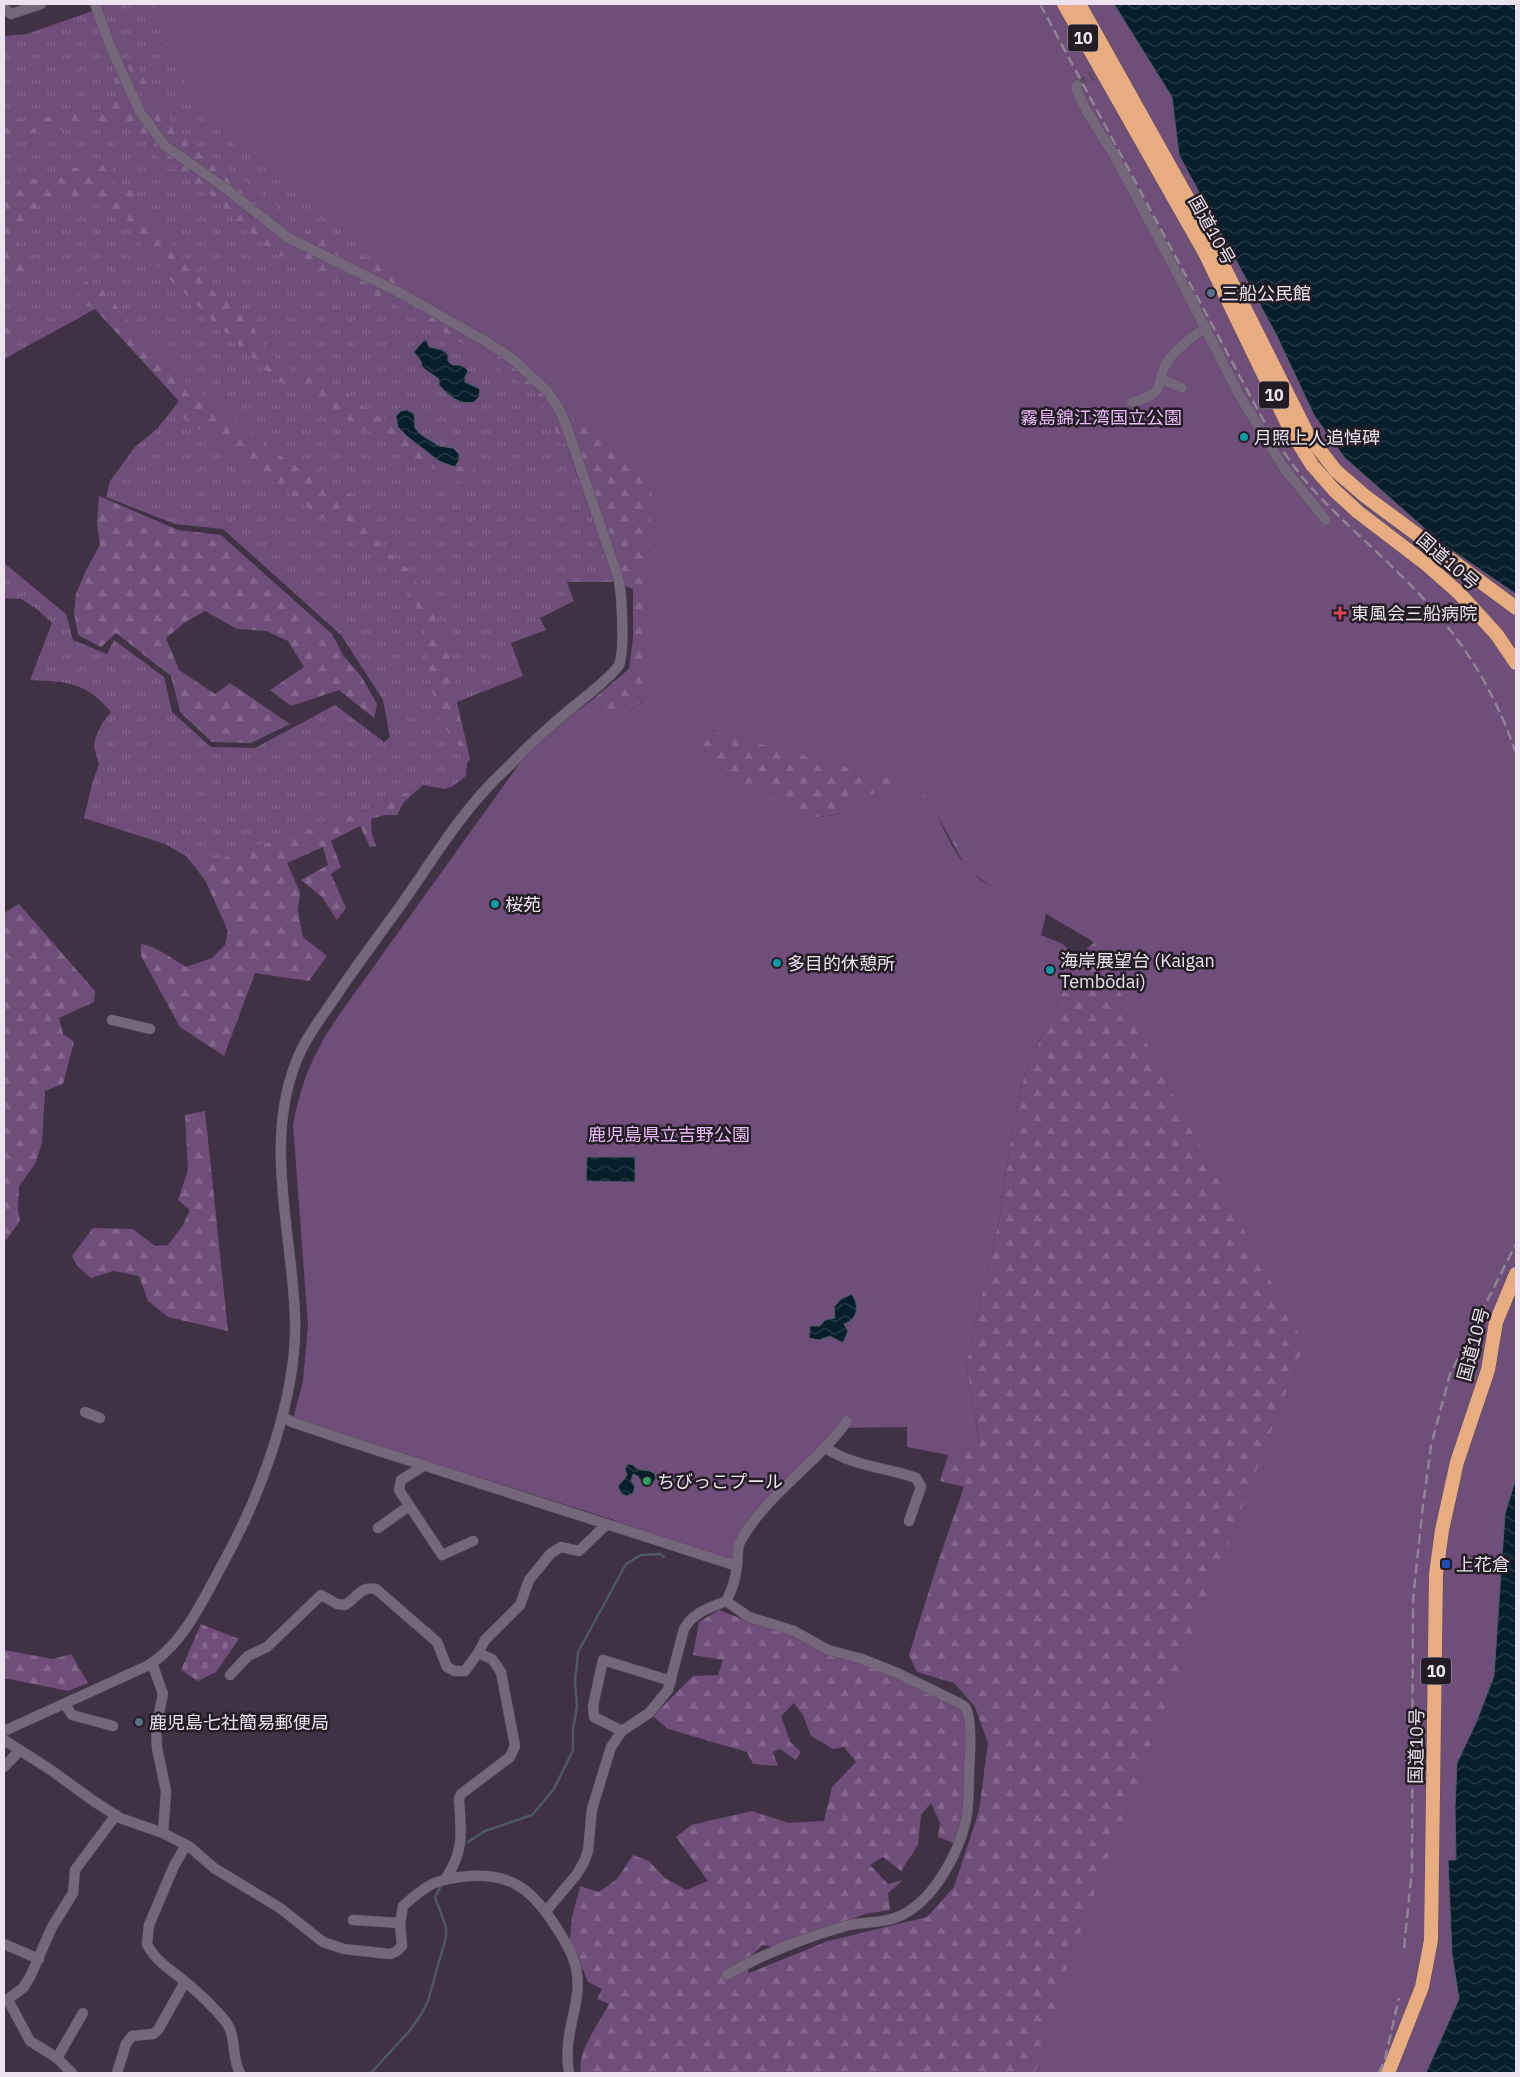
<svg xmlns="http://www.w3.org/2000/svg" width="1520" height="2077" font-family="'IBM Plex Sans','Noto Sans JP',sans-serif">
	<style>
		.grass { fill: url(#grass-tufts) }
		.forest { fill: url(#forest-firs) }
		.cemetery { fill: url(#cemetery-stones) }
		.park { fill: #6f4e7a; fill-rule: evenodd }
		.water { fill: url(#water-waves); stroke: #4c5966 }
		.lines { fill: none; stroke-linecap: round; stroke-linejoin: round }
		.stream { stroke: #4c5966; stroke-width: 2.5 }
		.minor-tunnel { stroke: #5a4c5f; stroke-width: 10; stroke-dasharray: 10 5; stroke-linecap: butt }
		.minor-casing { stroke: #5a4e5e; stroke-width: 11 }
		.highway-casing { stroke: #5a4e5e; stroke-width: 15 }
		.minor { stroke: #76667c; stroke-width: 10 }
		.highway { stroke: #e8ac81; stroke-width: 14 }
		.rail { stroke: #8f8394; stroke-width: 2.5; stroke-dasharray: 10 5; stroke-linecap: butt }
		.service-dot { fill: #5c6f8a; stroke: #231c25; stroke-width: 2 }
		.culture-dot { fill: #0f9aa8; stroke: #231c25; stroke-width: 2 }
		.health-dot { fill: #e0444e; stroke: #231c25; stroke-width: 2 }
		.leisure-dot { fill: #2e9e5b; stroke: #231c25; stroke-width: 2 }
		.transit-dot { fill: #1a4fb4; stroke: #231c25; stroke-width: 2 }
		.labels { text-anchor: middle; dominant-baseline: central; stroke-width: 5; stroke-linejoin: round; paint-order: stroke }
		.shield { fill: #231c25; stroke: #b0a7b3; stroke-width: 1 }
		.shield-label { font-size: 16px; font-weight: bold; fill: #ede3f0 }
		.street-label { font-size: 18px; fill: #ede3f0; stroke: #231c25 }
		.poi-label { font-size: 18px; fill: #ede3f0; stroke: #231c25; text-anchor: start }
		.park-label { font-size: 18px; fill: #ecbcfc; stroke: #231c25 }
	</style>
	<defs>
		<pattern id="grass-tufts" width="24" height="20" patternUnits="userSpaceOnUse" patternTransform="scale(1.25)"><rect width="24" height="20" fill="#6f4e7a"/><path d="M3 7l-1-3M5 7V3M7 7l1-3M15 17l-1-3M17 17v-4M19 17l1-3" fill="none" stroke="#84678d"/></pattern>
		<pattern id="forest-firs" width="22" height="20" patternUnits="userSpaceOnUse" patternTransform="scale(1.25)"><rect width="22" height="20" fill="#6f4e7a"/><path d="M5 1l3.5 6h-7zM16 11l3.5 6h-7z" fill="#84678d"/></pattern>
		<pattern id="cemetery-stones" width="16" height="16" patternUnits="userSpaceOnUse" patternTransform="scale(1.25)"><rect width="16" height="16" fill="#6f4e7a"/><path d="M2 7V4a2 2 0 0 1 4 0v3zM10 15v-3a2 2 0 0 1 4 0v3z" fill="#84678d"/></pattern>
		<pattern id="water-waves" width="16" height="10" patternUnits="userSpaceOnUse" patternTransform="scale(1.25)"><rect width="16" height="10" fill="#071e2b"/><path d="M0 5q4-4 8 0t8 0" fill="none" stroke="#2b3f4a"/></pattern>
	</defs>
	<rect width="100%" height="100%" fill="#403145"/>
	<!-- grass -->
	<path class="grass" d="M100 4H298L589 400 575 433 566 445 616 582H567L574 601 540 618 546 630 511 643 523 676 457 702 470 759 467 763 466 776 453 786 444 789 423 785 361 812 324 824 326 831 319 833 315 827 195 867 186 856 165 844 84 818 92 784 99 764 94 747 95 739 103 722 111 712C85 681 67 682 30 680L52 623 38 610 21 599 4 598V563L66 614 73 640 107 654 114 640 164 677 172 712 211 747 255 748 335 705 384 742 390 737 383 700 341 635 223 529 175 524 106 497 110 481 135 447 157 429 179 401 95 309 4 359V36L27 34 101 8Z"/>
	<!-- forest -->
	<g class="forest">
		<path d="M140 47 139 67 152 96 171 120 185 135 213 158 273 202 295 226 404 275 582 403 574 422 561 398 394 285 349 261 290 235 167 142 125 62Z"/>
		<path d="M120 77 153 136 260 220 487 347 532 382 553 405 568 438 562 447 548 414 533 391 451 336 394 304 315 268 278 255 249 233 213 197 156 155 146 141 125 121 25 134H4V117C13 116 18 121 27 121 42 122 60 113 73 106L94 113 118 99 114 78Z"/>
		<path d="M108 159 114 166 109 175 117 189 133 191 137 209 152 221 193 269 244 310 266 350 294 373 325 378 372 413 398 427 439 461 455 467 474 466C469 476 465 481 454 483L428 464 418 462 385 436 364 430 329 406 279 381 252 358 164 274 143 248 123 213 86 201 47 197 18 229 19 251 42 263 28 280 10 281 4 277V187Z"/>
		<path d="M85 281 105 292 146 341 187 382 225 410 273 451 325 485 358 497 365 523 388 552 410 571 435 616 450 656 456 702 470 759 440 722 431 687 424 629 406 581 333 525 182 417 179 401 95 309 81 304 75 286Z"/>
		<path d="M9 322 32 328 4 356V324Z"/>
		<path d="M583 412 1516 797 1368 2073H581C576 2053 600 2022 609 2004L597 1999 602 1989 588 1982 570 1939 572 1917 580 1886 599 1892 617 1879 633 1855 649 1861 665 1878 686 1890 708 1881 676 1837 691 1825 752 1811 789 1823 824 1821 832 1787 856 1762 844 1747 833 1749 811 1736 803 1715 794 1703 781 1716 790 1742 801 1752 796 1760 780 1749 773 1752 778 1766 753 1764 747 1752 668 1729 653 1716 693 1676 718 1675 723 1660 693 1655 699 1622 719 1610 755 1624 793 1633 898 1671 967 1713 965 1821 953 1843 938 1837 940 1823 931 1803 921 1815 918 1845 901 1871 883 1857 870 1865 888 1884 903 1880 888 1893 890 1910 865 1914 780 1948 763 1945 745 1962 749 1973 828 1941 927 1917 954 1887 979 1811 988 1743 975 1707 954 1683 917 1672 909 1655 938 1562 964 1487 940 1481 948 1455 980 1444 966 1365 1000 1215 1011 1137 1024 1077 1048 1022 1056 1009 1075 957 1094 943 1076 927 1009 892 993 888 967 869 935 811 856 800 839 814 813 818 805 817 779 795 737 783 707 757 701 743 652 693 614 724 592 700 629 669 633 638V589L616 582 566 445 575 433Z"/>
		<path d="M99 496 178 530 221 535 332 634 343 655 361 676 377 704 374 718 339 690 291 706 270 690 304 667 288 641 266 631 237 629 205 611 184 623 166 638 179 670 215 694 230 683 290 724 251 743 212 742 180 712 171 676 116 633 101 647 78 635 74 612 76 594 86 570 100 545 97 522Z"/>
		<path d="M423 785 404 802 397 815H385L371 819 372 834 376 846 370 847 360 826 331 841 341 867 331 874 346 908 337 920 322 897 301 880 328 865 323 847 287 863 300 892 298 911 303 937 327 956 309 981 255 973 224 1056 180 1027 141 956V944C159 947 170 958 186 967L212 958 225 945 228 931 206 882 195 867 315 827 319 833 325 831 324 824 361 812Z"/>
		<path d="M19 904 95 991 94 1002 59 1018 63 1034 74 1042 63 1084 45 1091 42 1143 35 1164 19 1186 18 1211 20 1221 4 1243V913Z"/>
		<path d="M205 1111 228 1331 168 1317 148 1301 139 1276 114 1271 91 1278 77 1266 72 1256 93 1228 133 1229 155 1246 168 1245 183 1225 190 1210 178 1200 188 1170 185 1115Z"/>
		<path d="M4 1650 53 1659 71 1654 88 1683 68 1691 4 1678Z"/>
	</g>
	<!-- cemetery -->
	<path class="cemetery" d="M201 1624 239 1639 216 1672 198 1681 181 1670Z"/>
	<!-- park -->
	<path class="park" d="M152 4H1516V2073H1035L1068 1964 1304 1345 1094 942 1046 914 1041 935 1063 944 1075 957 1056 1009 1048 1022 1024 1077 1011 1137 1000 1215 966 1365 980 1445 948 1455 907 1447V1427L839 1428 761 1509 734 1560 635 1530 614 1520 293 1419 303 1381 308 1325 293 1125C301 1082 314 1051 339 1015L522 760 556 726 592 700 614 724 644 700 652 480 196 112ZM712 731 920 787 932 805 917 789 898 787 879 791 856 800 839 814 813 818 805 817 779 795 737 783 707 757 701 742ZM938 816 977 874 1006 891C971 885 950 846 938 816Z"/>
	<!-- water -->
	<g class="water">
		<path d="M1114 4H1516V594L1440 542 1344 457 1314 415 1276 334 1179 155 1172 97Z"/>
		<path d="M424 340 427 341 429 347 442 350 448 354V361L452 365C460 365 464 365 468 371L465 377V382L480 389 479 397 474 402C458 405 450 396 439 385V379L422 367 421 361 414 352Z"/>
		<path d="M407 410 414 414 415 428 420 434 439 446 453 448 459 454V460L455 467 439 461 408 437 398 427 396 416 401 411Z"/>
		<path d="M587 1157H635V1182L586 1181Z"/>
		<path d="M852 1294C859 1306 859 1318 844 1324L848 1331 843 1343 830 1336 819 1340 809 1338 810 1326H820L825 1320 835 1318 834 1307 841 1299Z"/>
		<path d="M628 1464 633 1465C639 1473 646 1468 654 1473L656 1478 652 1484C645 1485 641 1482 638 1476L633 1474 631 1481 635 1487 633 1493 627 1496 622 1494 618 1487C620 1482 625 1480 627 1475L625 1469Z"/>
		<path d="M1516 1478V2073H1426L1459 1999 1452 1954 1448 1860H1456L1455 1808 1457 1763 1476 1723 1494 1676 1505 1514Z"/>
	</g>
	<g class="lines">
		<!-- stream -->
		<g class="stream">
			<path d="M468 1842 485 1831 532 1815 554 1789 573 1750V1729L577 1707 575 1682 578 1652 626 1564 641 1555 660 1554 664 1557"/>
			<path d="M371 2073 411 2029 422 2013 428 2001 446 1937V1927L435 1897 441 1886"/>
		</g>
		<!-- minor-tunnel -->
		<path class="minor-tunnel" d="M1077 85 1093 76"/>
		<!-- minor casing -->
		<g class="minor-casing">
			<g id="minor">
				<path d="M4 8 11 14 41 4"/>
				<path d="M1077 85 1076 88 1086 110 1114 155 1186 290 1238 393 1284 468 1326 520"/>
				<path d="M1162 379 1182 388"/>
				<path d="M1132 402C1171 393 1152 383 1169 359 1178 347 1192 337 1205 328"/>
				<path d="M112 1020 150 1029"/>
				<path d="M85 1412 100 1418"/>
				<path d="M282 1416 292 1422 345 1440 737 1566"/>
				<path d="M826 1448C854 1467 886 1467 916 1478L921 1487 909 1521"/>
				<path d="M425 1465 401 1480 399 1490 442 1555 473 1541"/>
				<path d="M378 1528 409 1506"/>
				<path d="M726 1601 749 1617 794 1631 828 1650 862 1659 897 1673 959 1703C961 1705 963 1705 965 1707 973 1718 970 1757 969 1771 969 1787 969 1804 966 1820 958 1855 934 1899 902 1915 885 1924 864 1921 846 1926 810 1936 759 1955 727 1975"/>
				<path d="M478 1653 485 1640 520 1605 529 1580 551 1553 561 1547 579 1551 607 1524"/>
				<path d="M152 1663 163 1694 156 1728 157 1748 166 1791 163 1833"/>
				<path d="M230 1675 248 1656 267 1647 321 1595 337 1604 345 1605C357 1598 360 1586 376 1589L437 1642 447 1667 455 1671H465L478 1653 492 1659 501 1672 515 1746 510 1757 461 1794 459 1799C461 1832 465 1849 446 1878"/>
				<path d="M65 1704 72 1715 113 1726"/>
				<path d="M4 1731 147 1666C182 1646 202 1602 221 1567 260 1497 298 1397 295 1317 292 1233 264 1143 296 1062 307 1034 326 1012 342 987 359 963 376 939 393 916 424 874 451 827 486 789 494 780 504 771 513 762 530 744 549 727 568 711 580 701 612 677 619 665 625 652 622 592 618 577L566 425 560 411 548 392 515 361 487 342 402 294 287 237 224 187 165 146 140 112 111 48 95 4"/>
				<path d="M622 1731 594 1717 593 1706 603 1660 671 1681"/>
				<path d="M4 1740 51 1770 92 1800 120 1818 163 1833 190 1847 214 1868 280 1908 323 1942 344 1949 390 1954 397 1951 402 1946 400 1923 403 1906C429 1883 436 1879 470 1876 513 1873 534 1892 556 1927 564 1939 573 1954 576 1968 581 1990 574 2009 570 2031 567 2045 567 2060 569 2073"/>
				<path d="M4 1767 20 1750"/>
				<path d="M186 1845 174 1866 149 1925 147 1944C154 1959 169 1969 182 1979 198 1992 213 2006 226 2022 237 2037 231 2057 240 2073"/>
				<path d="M546 1911 577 1874 584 1862 588 1851 592 1809 611 1747 622 1731 649 1713 668 1690 684 1629C693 1612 710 1608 726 1601 733 1589 736 1578 737 1564 738 1557 737 1548 740 1542 766 1494 816 1465 847 1421"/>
				<path d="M353 1920 400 1923"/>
				<path d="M4 1944 39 1959"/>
				<path d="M8 2000 30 2041 57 2058 72 2073"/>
				<path d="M4 2002 23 1988 30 1977 52 1927 73 1893 75 1870 116 1815"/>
				<path d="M57 2058 83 2013"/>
				<path d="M117 2073 126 2044 132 2036 153 2034 158 2030 185 1982"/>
			</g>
		</g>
		<!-- highway casing -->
		<g class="highway-casing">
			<g id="highway">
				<path d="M1064 4 1205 253 1290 429 1312 465 1334 490 1358 512 1426 564 1459 593 1497 635 1516 663"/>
				<path d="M1079 4 1207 233 1308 435 1336 471 1365 496 1516 608"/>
				<path d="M1388 2073 1422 1987 1431 1940 1436 1574 1442 1530 1457 1462 1488 1370 1496 1322 1516 1274"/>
			</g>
		</g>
		<!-- minor -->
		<use href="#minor" class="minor"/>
		<!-- highway -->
		<use href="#highway" class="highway"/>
		<!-- rail -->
		<g class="rail">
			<path d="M1040 4 1268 429C1284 452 1299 476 1319 496 1355 534 1396 567 1430 606 1469 649 1497 698 1516 753"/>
			<path d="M1404 1948 1412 1869 1413 1599 1423 1505 1431 1446 1450 1374 1516 1244"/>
			<path d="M1379 2073 1385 2059 1399 1998"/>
		</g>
	</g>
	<!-- markers -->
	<g class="service-dot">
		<circle cx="1211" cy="293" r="5"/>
		<circle cx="139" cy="1722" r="5"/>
	</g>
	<g class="culture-dot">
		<circle cx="1244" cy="437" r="5"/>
		<circle cx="495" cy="904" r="5"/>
		<circle cx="777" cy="963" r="5"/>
		<circle cx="1050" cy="970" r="5"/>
	</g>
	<path class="health-dot" d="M1337.5 605.5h5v5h5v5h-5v5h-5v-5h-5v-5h5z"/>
	<circle class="leisure-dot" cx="647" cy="1481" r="5"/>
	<rect class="transit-dot" x="1441" y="1559" width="10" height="10" rx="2.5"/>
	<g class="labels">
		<!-- shield labels -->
		<g class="shield">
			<rect x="1068" y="24.5" width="30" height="27" rx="4"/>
			<rect x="1259" y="381.5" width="30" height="27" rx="4"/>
			<rect x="1421" y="1657.5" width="30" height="27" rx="4"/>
		</g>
		<g class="shield-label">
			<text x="1083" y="38">10</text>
			<text x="1274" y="395">10</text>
			<text x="1436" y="1671">10</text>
		</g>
		<!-- street labels -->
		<g class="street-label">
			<text transform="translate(1212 230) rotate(61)">国道10号</text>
			<text transform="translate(1448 561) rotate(41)">国道10号</text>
			<text transform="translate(1473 1344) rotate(-75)">国道10号</text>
			<text transform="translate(1416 1746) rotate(-89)">国道10号</text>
		</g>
		<!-- poi labels -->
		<g class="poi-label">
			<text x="1221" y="293">三船公民館</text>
			<text x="1254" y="437">月照上人追悼碑</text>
			<text x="1351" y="613">東風会三船病院</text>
			<text x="505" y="904">桜苑</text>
			<text x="1060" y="960">海岸展望台 (Kaigan<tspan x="1060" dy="21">Tembōdai)</tspan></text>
			<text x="787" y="963">多目的休憩所</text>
			<text x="657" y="1481">ちびっこプール</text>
			<text x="1456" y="1564">上花倉</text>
			<text x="149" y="1722">鹿児島七社簡易郵便局</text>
		</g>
		<!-- park labels -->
		<g class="park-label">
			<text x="1101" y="417">霧島錦江湾国立公園</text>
			<text x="669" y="1134">鹿児島県立吉野公園</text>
		</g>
	</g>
	<!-- border -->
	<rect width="1520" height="2077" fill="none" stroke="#ede3f0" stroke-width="10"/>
</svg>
